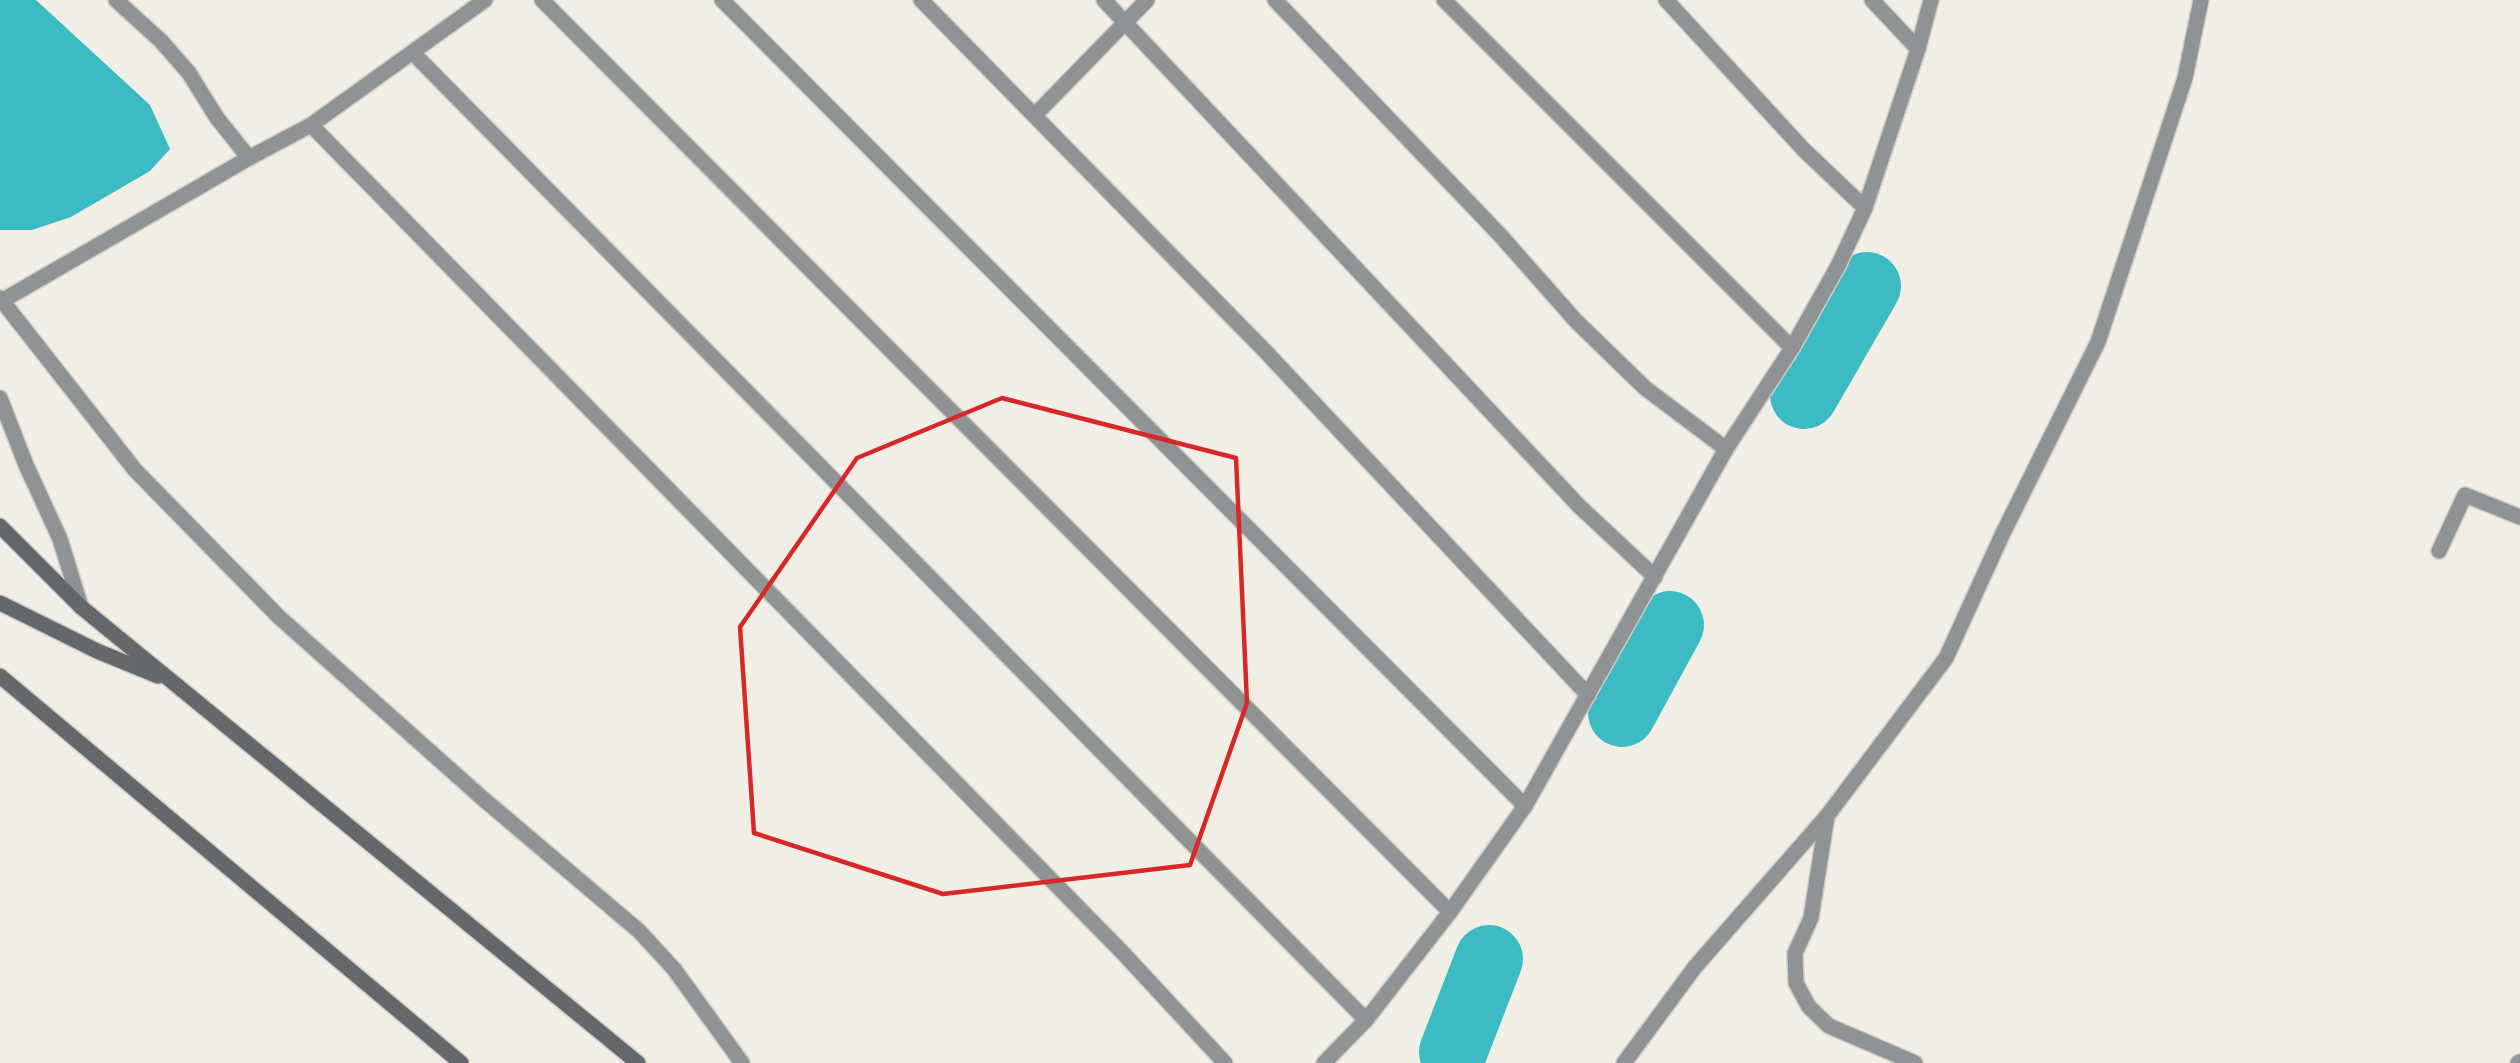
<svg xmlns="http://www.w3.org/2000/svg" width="2520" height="1063" font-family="Merriweather,serif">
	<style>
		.water { fill: #3cbcc2 }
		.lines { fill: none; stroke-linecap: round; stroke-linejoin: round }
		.river { stroke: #3cbcc2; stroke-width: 68 }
		.lane-casing { stroke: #cfcdc4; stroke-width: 18 }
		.street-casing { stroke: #cfcdc4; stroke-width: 18 }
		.secondary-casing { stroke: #cfcdc4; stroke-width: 18 }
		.lane { stroke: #909396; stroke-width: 15 }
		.street { stroke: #909396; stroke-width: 15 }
		.secondary { stroke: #64676c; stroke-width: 15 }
		.marked { fill: none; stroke: #d62828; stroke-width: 4.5; stroke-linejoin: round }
	</style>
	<rect width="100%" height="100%" fill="#f1efe5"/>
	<!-- water -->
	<path class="water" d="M0 0H36L150 105 170 149 150 171 71 217 32 230H0Z"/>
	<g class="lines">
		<!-- river -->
		<g class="river">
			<path d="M1804 395 1867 286"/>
			<path d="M1622 713 1670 625"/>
			<path d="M1453 1052 1489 959"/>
		</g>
		<!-- lane casing -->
		<g class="lane-casing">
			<g id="lane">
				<path d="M542 0 1450 912"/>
				<path d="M722 0 1525 806"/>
				<path d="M1104 0 1579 506 1655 577"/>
				<path d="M1275 0 1500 235 1576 321 1645 388 1726 449"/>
				<path d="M1444 0 1792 348"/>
				<path d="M413 53 1366 1020"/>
				<path d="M311 125 1122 952 1225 1063"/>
				<path d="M2518 1063 2520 1062"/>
			</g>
		</g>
		<!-- street casing -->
		<g class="street-casing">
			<g id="street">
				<path d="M116 0 161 41 189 73 217 118 249 158"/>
				<path d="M921 0 1265 351 1588 695"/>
				<path d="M1666 0 1804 150 1865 208"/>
				<path d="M1872 0 1918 49"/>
				<path d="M1035 115 1147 0"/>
				<path d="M0 298 135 470 279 617 481 797 639 931 674 969 742 1063"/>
				<path d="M0 302 249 158 311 125 485 0"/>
				<path d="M0 398 26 465 60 539 81 607"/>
				<path d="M2439 551 2465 495 2520 517"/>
				<path d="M1827 816 1811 918 1795 953 1796 983 1809 1007 1829 1026 1915 1063"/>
				<path d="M1324 1063 1366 1020 1450 912 1525 806 1726 449 1792 348 1838 266 1865 208 1918 49 1931 0"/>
				<path d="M1624 1063 1695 967 1827 816 1946 658 2003 533 2098 342 2185 78 2201 0"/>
			</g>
		</g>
		<!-- secondary casing -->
		<g class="secondary-casing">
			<g id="secondary">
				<path d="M0 526 81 607 638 1063"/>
				<path d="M0 603 97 651 158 676"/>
				<path d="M0 676 461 1063"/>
			</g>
		</g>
		<!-- lane -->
		<use href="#lane" class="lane"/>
		<!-- street -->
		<use href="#street" class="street"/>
		<!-- secondary -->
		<use href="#secondary" class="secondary"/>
	</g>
	<!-- marked area -->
	<path class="marked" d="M1002 398 1236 458 1247 703 1190 865 943 894 754 833 740 627 857 458Z"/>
</svg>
